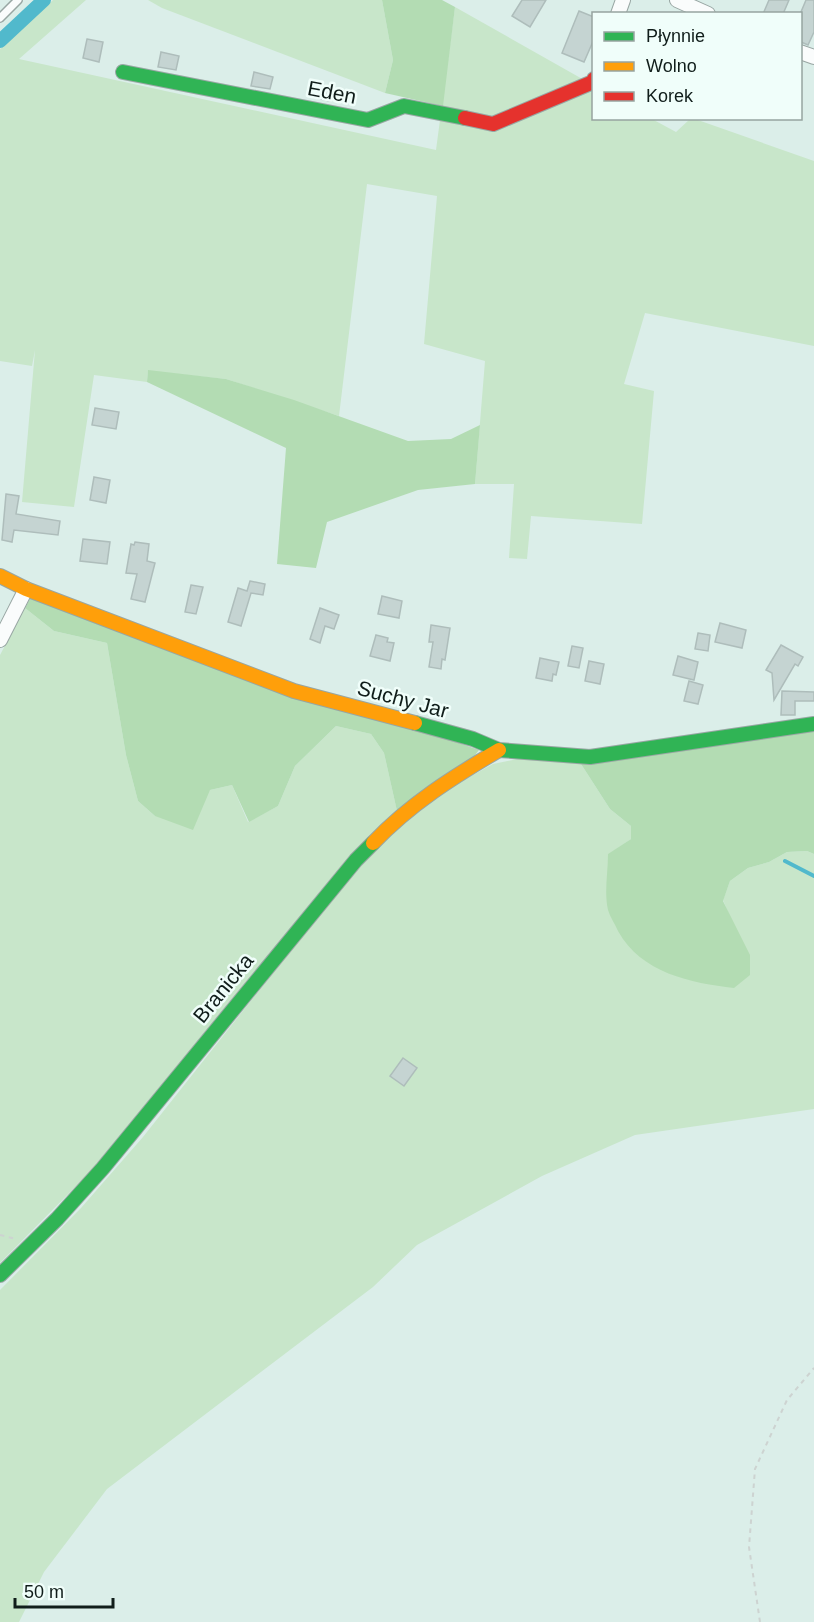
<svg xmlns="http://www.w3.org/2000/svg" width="814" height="1622" font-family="Helvetica,sans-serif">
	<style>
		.green { fill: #c8e6ca }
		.forest { fill: #b3dcb3 }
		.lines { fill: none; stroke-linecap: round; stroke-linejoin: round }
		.stream { stroke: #51b9cc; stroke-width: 4 }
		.canal { stroke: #51b9cc; stroke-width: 14 }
		.building { fill: #c5d4d2; stroke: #aebdbb; stroke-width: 1.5 }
		.lane-casing { stroke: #98a6a3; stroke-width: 10 }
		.street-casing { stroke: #98a6a3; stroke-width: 16 }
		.fast-casing { stroke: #98a6a3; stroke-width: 16 }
		.slow-casing { stroke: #98a6a3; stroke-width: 16 }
		.jam-casing { stroke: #98a6a3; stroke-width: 16 }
		.path { stroke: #cdd3d1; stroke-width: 2; stroke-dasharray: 4.5 4.5; stroke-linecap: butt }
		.lane { stroke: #fafcfc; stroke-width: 7 }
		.street { stroke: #fafcfc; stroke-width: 14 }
		.fast { stroke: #30b455; stroke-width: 14 }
		.slow { stroke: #ff9f0a; stroke-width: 14 }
		.jam { stroke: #e5322d; stroke-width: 14 }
		.labels { text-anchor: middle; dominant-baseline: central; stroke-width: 5; stroke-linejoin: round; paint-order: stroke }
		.street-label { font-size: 21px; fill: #101d1a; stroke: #f0fefa }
	</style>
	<rect width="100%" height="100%" fill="#dbeee9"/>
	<!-- green -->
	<g class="green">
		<path d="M53 0H86L19 59 436 150 455 7 593 85 594 118 652 119 676 132 690 119H695L814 161V346L645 313 624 384 654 391 642 524 531 516 527 559 509 558 514 484H475L485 361 424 344 437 196 367 184 339 416 226 379 148 371 147 382 94 375 74 507 22 502 35 350 32 366 0 361V49Z"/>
		<path d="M148 0H382L393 60 385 93 162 8Z"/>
		<path d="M25 608 54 631 107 643 126 755 138 801 155 816 210 790 232 785 248 822 278 806 295 766 336 726 371 734 384 753 397 811 92 1170 0 1263V655Z"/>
		<path d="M522 758 581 764 610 809 631 826V839L609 854 608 874 731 919 723 900 730 881 748 868 769 862 787 852 807 851 814 854V1109L635 1135 542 1176 417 1245 373 1287 107 1489 44 1572 19 1622H0V1290L81 1208 143 1137 345 882 398 827 442 792 493 764Z"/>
	</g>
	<!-- forest -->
	<g class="forest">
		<path d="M382 0H442L455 7 443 106 385 93 393 60Z"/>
		<path d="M148 370 226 379 294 400 408 441 451 439 480 425 475 484 418 490 327 522 316 568 277 564 286 448 147 382Z"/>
		<path d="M32 595 479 750 472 759 397 811 384 753 371 734 336 726 295 766 278 806 249 822 232 785 210 790 193 830 155 816 138 801 126 755 107 643 54 631 25 608Z"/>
		<path d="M814 729V854L807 851 787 852 769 862 748 868 730 881 723 901 750 955V975L734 988C691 983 641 973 618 931 615 924 610 917 608 910 604 892 608 873 608 854L631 839V826L610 809 581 764Z"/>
	</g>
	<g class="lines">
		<!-- stream -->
		<path class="stream" d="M785 861 814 876"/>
		<!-- canal -->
		<path class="canal" d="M0 41 44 0"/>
	</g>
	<!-- building -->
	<g class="building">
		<path d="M522 0H546L530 27 512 16Z"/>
		<path d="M769 0H789L783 14H763Z"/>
		<path d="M806 0H814V32L808 45 801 42V12Z"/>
		<path d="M579 11 594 17V39L584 62 562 53Z"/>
		<path d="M87 39 103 42 99 62 83 58Z"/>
		<path d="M161 52 179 56 176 70 158 67Z"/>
		<path d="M254 72 273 77 270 89 251 86Z"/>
		<path d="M314 86 332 90 330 101 311 97Z"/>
		<path d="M95 408 119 412 116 429 92 425Z"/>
		<path d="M94 477 110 480 106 503 90 500Z"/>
		<path d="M6 494 19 496 16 514 60 521 58 535 14 530 12 542 2 540Z"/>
		<path d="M83 539 110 542 107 564 80 561Z"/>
		<path d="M135 542 149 544 147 561 155 563 145 602 131 599 137 574 126 573 131 544 134 545Z"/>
		<path d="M250 581 265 584 263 595 251 593 241 626 228 622 238 588 247 591Z"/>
		<path d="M191 585 203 587 196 614 185 612Z"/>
		<path d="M382 596 402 601 399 618 378 614Z"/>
		<path d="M320 608 339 615 334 629 325 626 320 643 310 639Z"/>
		<path d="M720 623 746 630 742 648 715 642Z"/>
		<path d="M431 625 450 628 445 660 442 659 441 669 429 667 433 642H429Z"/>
		<path d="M698 633 710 635 708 651 695 649Z"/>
		<path d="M376 635 388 638 387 642 394 643 390 661 370 656Z"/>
		<path d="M781 645 803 657 798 666 795 664 774 700 772 673 766 670Z"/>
		<path d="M572 646 583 648 579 668 568 666Z"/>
		<path d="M678 656 698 662 694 680 673 675Z"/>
		<path d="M540 658 559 662 556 675 553 674 552 681 536 678Z"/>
		<path d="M589 661 604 664 600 684 585 681Z"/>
		<path d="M689 681 703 685 698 704 684 701Z"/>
		<path d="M782 691 814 692V701H795V715H781Z"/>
		<path d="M403 1058 417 1068 404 1086 390 1076Z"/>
	</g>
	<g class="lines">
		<!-- lane casing -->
		<g class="lane-casing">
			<path id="lane" d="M0 18 18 0"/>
		</g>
		<!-- street casing -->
		<g class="street-casing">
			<g id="street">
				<path d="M677 0 708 14"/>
				<path d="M618 14 623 0"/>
				<path d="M800 52 814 57"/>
				<path d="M0 640 26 589"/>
			</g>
		</g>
		<!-- fast casing -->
		<g class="fast-casing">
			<g id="fast">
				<path d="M123 72 368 120 404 106 465 118"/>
				<path d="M415 723 473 739 499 750 590 757 814 724"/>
				<path d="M0 1275 57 1219 103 1168 356 860 373 843"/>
			</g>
		</g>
		<!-- slow casing -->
		<g class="slow-casing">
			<g id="slow">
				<path d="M0 576 26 589 294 691 415 723"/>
				<path d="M373 843C410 804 453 777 499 750"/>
			</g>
		</g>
		<!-- jam casing -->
		<g class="jam-casing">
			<path id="jam" d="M465 118 493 124 593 82 594 79"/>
		</g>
		<!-- path -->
		<g class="path">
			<path d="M0 1235 16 1239"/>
			<path d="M760 1622 749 1547 755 1469 787 1400 814 1368"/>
		</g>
		<!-- lane -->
		<use href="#lane" class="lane"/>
		<!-- street -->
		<use href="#street" class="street"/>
		<!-- fast -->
		<use href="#fast" class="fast"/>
		<!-- slow -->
		<use href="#slow" class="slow"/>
		<!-- jam -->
		<use href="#jam" class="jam"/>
	</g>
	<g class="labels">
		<!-- street labels -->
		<g class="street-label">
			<text transform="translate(332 92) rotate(11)">Eden</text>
			<text transform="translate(403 699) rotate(15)">Suchy Jar</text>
			<text transform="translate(223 988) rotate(-51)">Branicka</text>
		</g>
	</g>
	<!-- legend -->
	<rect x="592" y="12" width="210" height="108" fill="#f0fefa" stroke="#96a4a0" stroke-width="1.5"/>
	<rect x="604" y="32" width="30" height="9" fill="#30b455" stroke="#96a4a0" stroke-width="1.5"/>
	<text x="646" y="42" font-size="18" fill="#101d1a">Płynnie</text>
	<rect x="604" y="62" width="30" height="9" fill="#ff9f0a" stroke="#96a4a0" stroke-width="1.5"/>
	<text x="646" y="72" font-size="18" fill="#101d1a">Wolno</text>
	<rect x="604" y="92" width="30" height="9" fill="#e5322d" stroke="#96a4a0" stroke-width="1.5"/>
	<text x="646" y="102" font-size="18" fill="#101d1a">Korek</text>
	<!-- scale -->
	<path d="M15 1598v9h98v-9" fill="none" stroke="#101d1a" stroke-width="3"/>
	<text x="24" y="1598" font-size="18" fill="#101d1a" stroke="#f0fefa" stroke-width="4.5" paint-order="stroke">50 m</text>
</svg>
